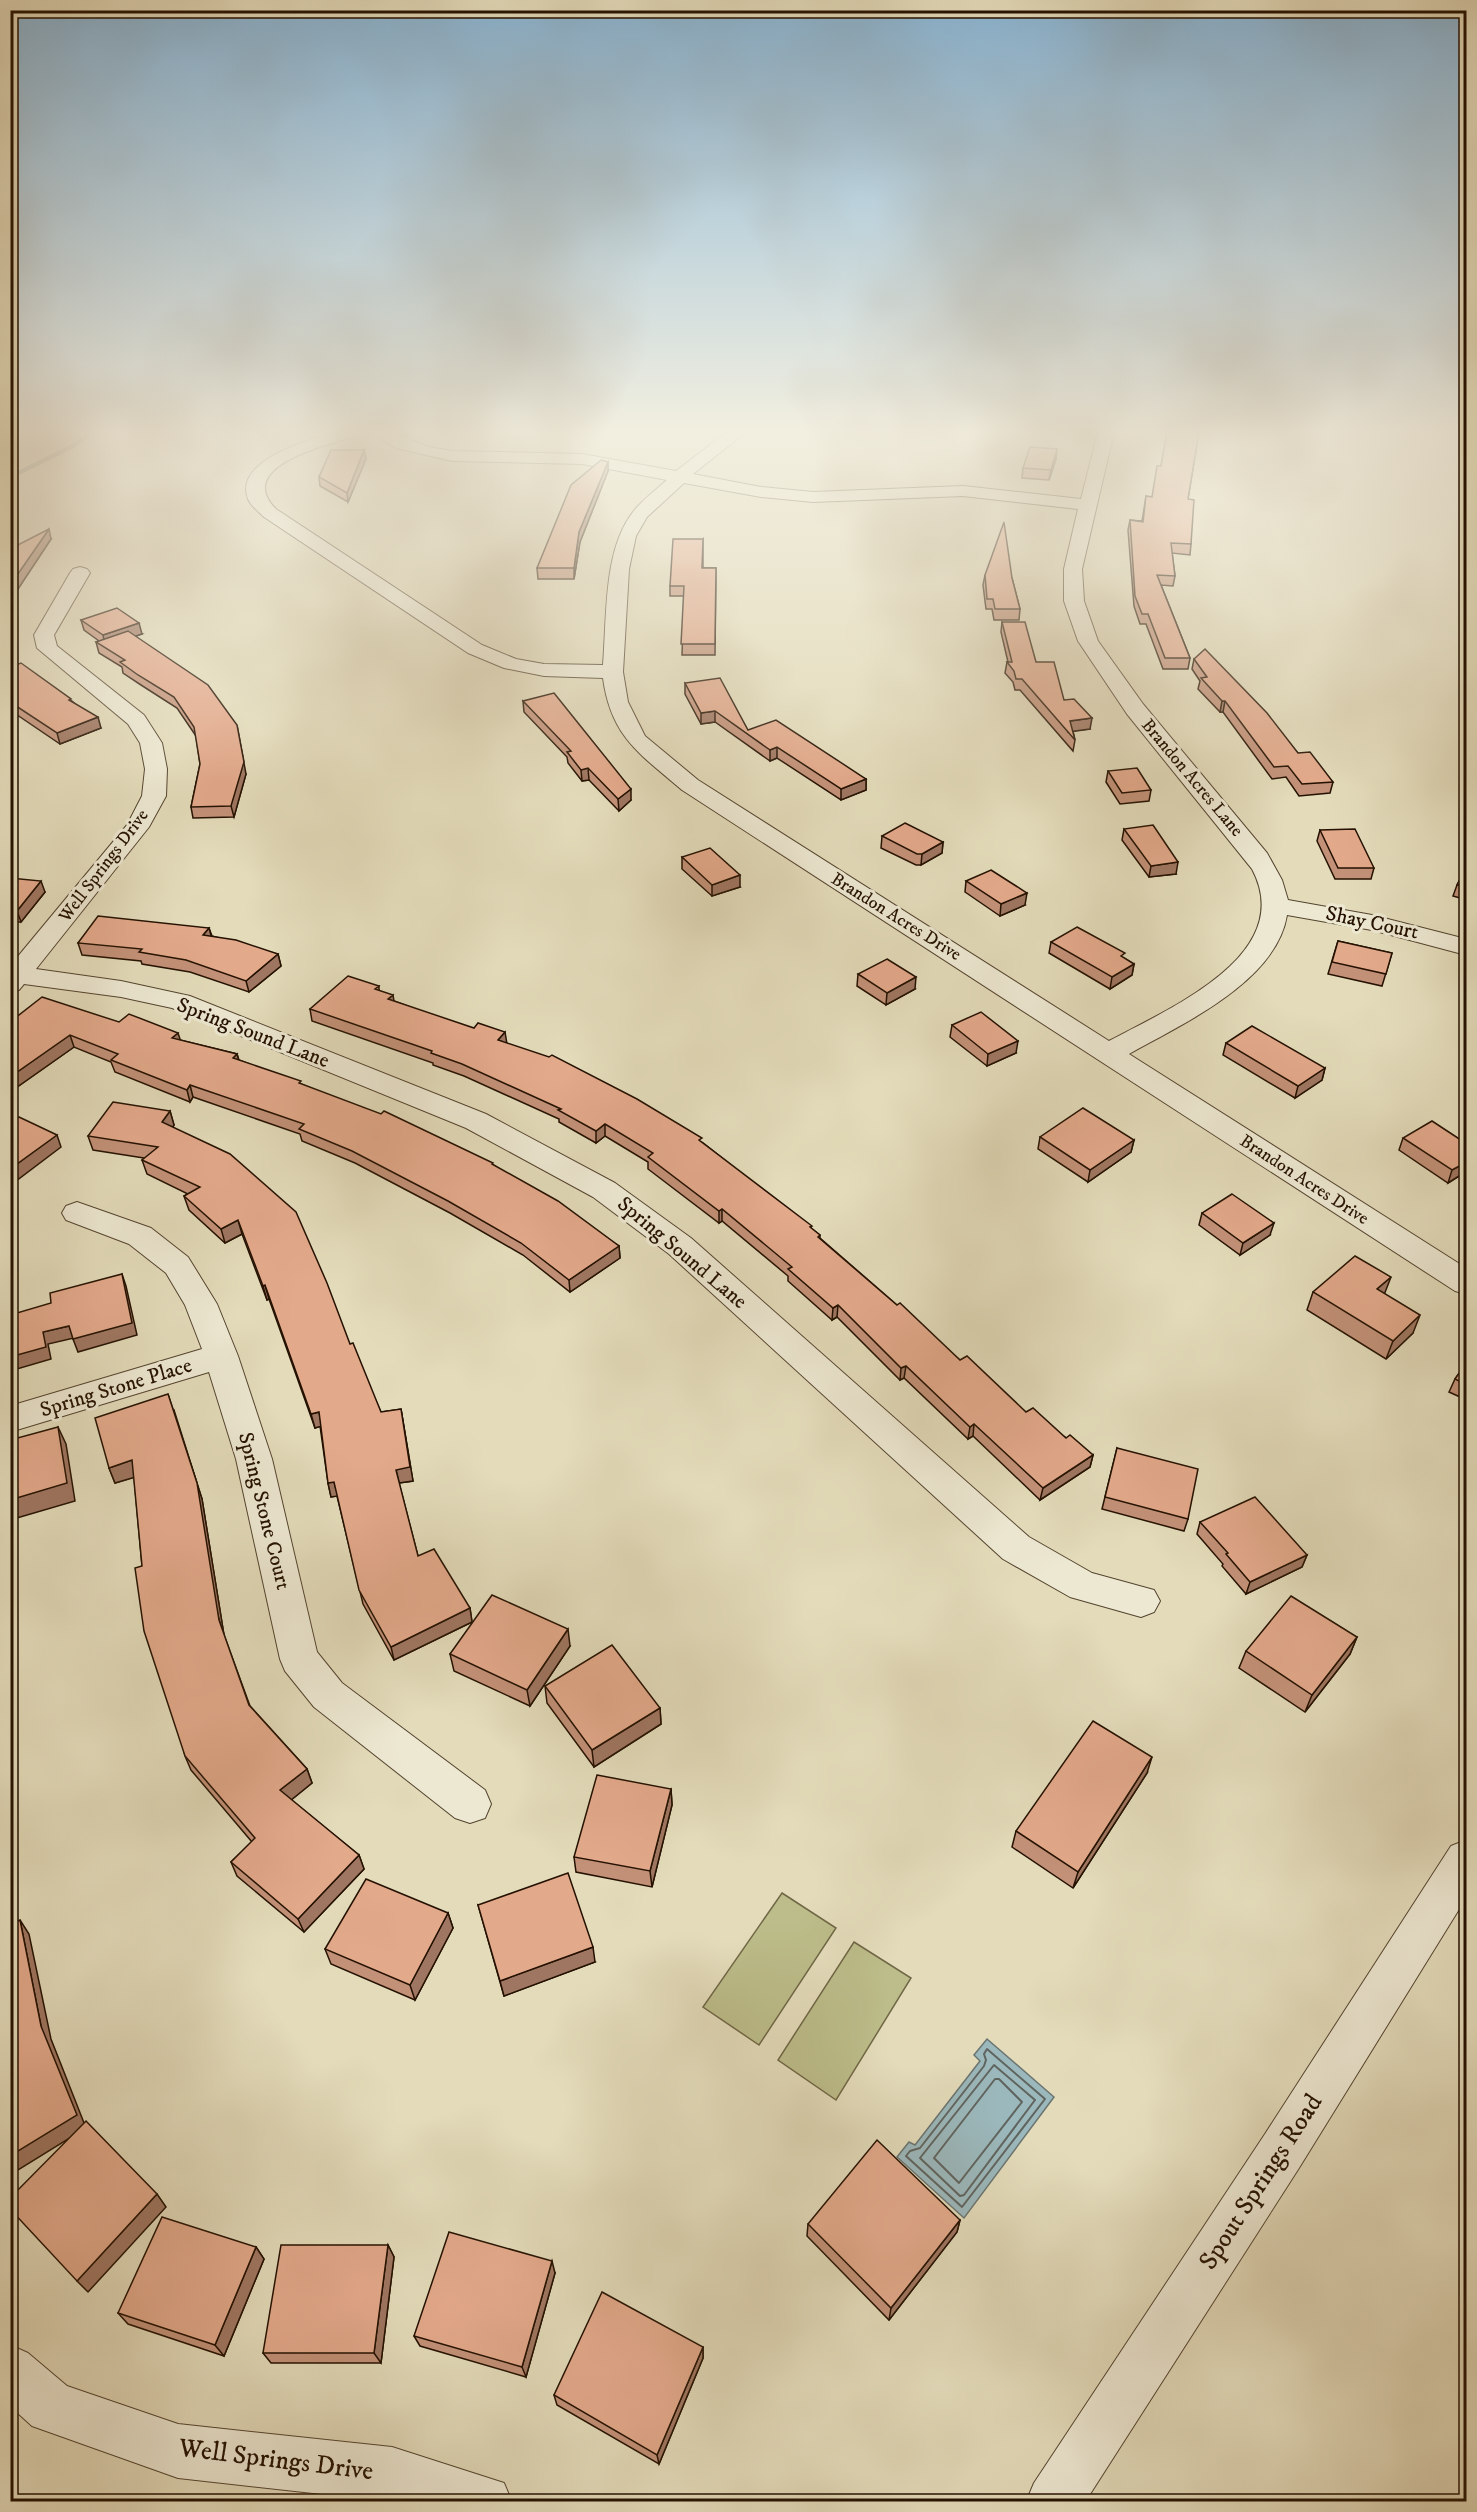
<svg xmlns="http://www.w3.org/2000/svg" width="1477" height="2512" font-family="'IM FELL DW Pica',serif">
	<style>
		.green { fill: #bcbd8a; stroke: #706746; stroke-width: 1.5 }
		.water { fill: #9bb8bc; stroke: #6b7571; stroke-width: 1.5 }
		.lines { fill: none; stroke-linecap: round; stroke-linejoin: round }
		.shore { stroke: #60645e; stroke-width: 2 }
		.stream { stroke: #6b7571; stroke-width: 4.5 }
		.minor-casing { stroke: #54442f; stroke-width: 2 }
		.minor { fill: #ede8d2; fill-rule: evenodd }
		.wall { fill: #c39178; stroke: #241101; stroke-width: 1.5 }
		.shaded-wall { fill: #9f7661; stroke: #241101; stroke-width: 1.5 }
		.building { fill: #e3a98b; stroke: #241101; stroke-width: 1.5 }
		.labels { text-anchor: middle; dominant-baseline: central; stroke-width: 6; stroke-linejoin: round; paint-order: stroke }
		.far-street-label { font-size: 18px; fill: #241101; stroke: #ede8d2 }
		.street-label { font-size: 21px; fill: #241101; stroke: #ede8d2 }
		.near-street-label { font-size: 26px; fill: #241101; stroke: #ede8d2 }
	</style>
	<rect width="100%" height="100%" fill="#e3dbba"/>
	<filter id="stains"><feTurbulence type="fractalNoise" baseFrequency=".00333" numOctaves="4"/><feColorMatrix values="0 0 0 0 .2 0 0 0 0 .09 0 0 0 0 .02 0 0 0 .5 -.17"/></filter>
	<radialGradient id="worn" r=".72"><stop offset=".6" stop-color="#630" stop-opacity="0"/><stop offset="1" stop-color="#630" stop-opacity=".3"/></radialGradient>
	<!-- green -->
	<g class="green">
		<path d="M782 1893 836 1928 759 2045 703 2007Z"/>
		<path d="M854 1942 911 1978 836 2100 778 2060Z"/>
	</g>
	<!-- water -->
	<path class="water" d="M987 2039 1054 2097 964 2218 897 2157 909 2142 915 2145 980 2061 974 2055Z"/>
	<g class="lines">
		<!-- shore -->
		<g class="shore">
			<path d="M987 2049 1045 2099 962 2207 906 2156 910 2151 920 2148 984 2066 986 2060 984 2054Z"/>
			<path d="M994 2065 1035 2100 964 2195 960 2196 920 2158Z"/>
			<path d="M995 2079H999L1022 2102 959 2183 934 2158Z"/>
		</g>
		<!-- stream -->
		<path class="stream" d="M10 477 71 447 93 432"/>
		<!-- minor casing -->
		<g class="minor-casing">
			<g id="minor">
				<path d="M337 432H364L362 435C333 443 232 465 276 509L482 645 516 659 544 664 603 665C607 618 603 550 633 512 642 500 656 490 667 480L582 464 452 461 396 448 370 432H391L429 447 452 451 582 454 676 471 727 432H746L693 474 761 487 813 492 963 486 1081 499 1098 432H1114L1082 569 1084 601 1098 641 1143 704 1267 853 1282 880 1288 900 1372 915 1466 939V955L1372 930 1287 915C1276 982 1182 1024 1129 1054L1466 1268V1294L1455 1291 682 790C640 754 611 737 603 678L544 676 504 668 468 653 264 517C259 512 251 506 248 499 233 460 311 439 337 432ZM684 483 761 497 813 502 963 496 1078 509 1064 569V601L1078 641 1127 714 1252 869C1298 955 1168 1009 1109 1041L698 780 645 736 628 702 623 672 629 569 636 536 647 517Z"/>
				<path d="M80 567 87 569 90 573 54 635 57 646 144 715 162 743 167 769 166 796 149 827 36 969 121 981 190 996 486 1114 615 1183 691 1238 1029 1537 1092 1573 1154 1590 1160 1601 1154 1612 1141 1617 1070 1597 1003 1559 669 1254 593 1197 466 1128 172 1008 121 997 24 984 19 990 10 992V966L127 825 142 796 145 769 140 743 128 724 37 648 34 635 70 573 73 569Z"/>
				<path d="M77 1202 151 1228 188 1257 217 1304 238 1356 272 1459 317 1652 342 1683 485 1790 491 1804 485 1818 470 1823 455 1818 314 1707 285 1671 280 1659 236 1459 209 1372 10 1432V1406L202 1349 185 1305 166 1273 129 1244 66 1220 62 1213 66 1206Z"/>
				<path d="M1466 1840V1898L1299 2168 1085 2502H1026L1034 2483 1265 2134 1451 1846Z"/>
				<path d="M10 2345 28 2353 67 2386 178 2424 392 2447 504 2483 512 2502H394L178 2478 32 2426 10 2406Z"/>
			</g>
		</g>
		<!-- minor -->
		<use href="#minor" class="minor"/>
	</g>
	<!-- wall -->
	<g class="wall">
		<path d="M1039 432H1058V434Z"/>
		<path d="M1167 432H1199L1188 499 1191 544 1190 555 1172 553 1175 576 1173 586 1161 585 1190 658 1188 669H1163L1146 624H1140L1134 606 1128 530 1130 520 1142 521 1146 496 1152 497 1161 466Z"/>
		<path d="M1057 449 1056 459 1049 480 1022 478 1023 468Z"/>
		<path d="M366 459 348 502 320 486 319 477Z"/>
		<path d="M608 462V471L580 542 574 579H538L537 568Z"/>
		<path d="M51 539 16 592H10V549Z"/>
		<path d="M703 539V568H716L715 655H682L684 596H670V586Z"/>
		<path d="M985 575 1012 578 1020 609 1019 620H994L992 609H986L983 585Z"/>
		<path d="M81 620 142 634 136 636 246 774 234 817 193 818 191 807 200 764 196 736 177 708 141 685 123 673 122 667 99 653 96 642 99 641 84 630Z"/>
		<path d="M1002 622 1036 662 1064 700 1090 729 1073 731 1075 740 1073 751 1020 690H1015L1013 682 1005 673 1007 662H1008L1001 632Z"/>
		<path d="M1194 659 1298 753 1333 782 1330 793 1299 796 1286 777 1272 779 1223 712H1220L1198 689 1200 681 1192 669Z"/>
		<path d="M10 667 72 701 101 728 60 744 10 710Z"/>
		<path d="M685 683 748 730 866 779V790L841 800 777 758 770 761 715 722 701 724 685 694Z"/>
		<path d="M523 701 631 800 619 811 589 780 582 781 568 763 567 757 524 712Z"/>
		<path d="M1108 771 1151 790 1149 801 1120 804 1106 782Z"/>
		<path d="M1124 829 1176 874 1149 877 1122 840Z"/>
		<path d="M1320 830 1374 868 1371 879H1335L1317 841Z"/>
		<path d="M882 836 943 842 942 853 921 865H916L881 848Z"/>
		<path d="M682 857 740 887 712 896 682 869Z"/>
		<path d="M1467 866V900L1453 896 1457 885Z"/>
		<path d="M10 878 45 892 21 922H15L10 928Z"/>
		<path d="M966 881 1025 905 1000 916 965 892Z"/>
		<path d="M209 928 212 936 278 954 281 966 249 992 190 972 142 964 141 961 82 955 78 943Z"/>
		<path d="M1338 941 1392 953 1382 986 1328 974Z"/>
		<path d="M1051 942 1124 958 1134 964 1132 975 1110 989 1049 953Z"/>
		<path d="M858 974 915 989 886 1005 857 986Z"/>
		<path d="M379 986V990L394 1001 506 1043 703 1143 820 1235V1238L960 1360 1026 1412 1093 1455 1090 1467 1040 1500 973 1436 968 1439 904 1378 900 1380 837 1317 832 1320 788 1281V1276L722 1221 719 1223 648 1169V1162L605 1136 596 1143 559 1122V1119L464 1076 433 1065V1063L312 1021 310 1009Z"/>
		<path d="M10 1022H119L180 1040 237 1054 239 1060 301 1084 493 1165 619 1246 620 1258 570 1292 523 1255 450 1213 355 1163 302 1141 300 1134 193 1097 190 1102 115 1072 111 1062 74 1047 10 1092Z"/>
		<path d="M952 1025 1016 1053 987 1066 950 1037Z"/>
		<path d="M1226 1043 1325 1068 1322 1080 1295 1098 1223 1055Z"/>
		<path d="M170 1111 174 1125 173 1127 350 1344 381 1412 401 1409 413 1481 399 1483 418 1556 470 1608 472 1622 394 1660 363 1604 337 1496 331 1497 328 1483 320 1426 315 1428 269 1299 267 1300 242 1234 225 1243 189 1210 184 1196 188 1194 147 1174 142 1160 144 1158 93 1150 88 1136Z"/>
		<path d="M1040 1137 1134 1140 1131 1152 1088 1182 1038 1149Z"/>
		<path d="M1403 1138 1467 1144V1171L1448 1183 1399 1150Z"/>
		<path d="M1202 1213 1270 1235 1240 1255 1199 1225Z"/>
		<path d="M1313 1292 1384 1294 1413 1333 1386 1359 1307 1310Z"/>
		<path d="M1467 1362V1400L1449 1392 1455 1379Z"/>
		<path d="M174 1410 202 1499 224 1635 250 1706 307 1769 312 1783 291 1800 359 1855 364 1869 304 1932 237 1876 231 1862 252 1842 191 1770 185 1756 142 1566 134 1477 115 1483 109 1468Z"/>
		<path d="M1117 1448 1188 1519 1184 1531 1102 1509Z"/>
		<path d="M1200 1522 1307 1555 1302 1567 1246 1594 1222 1566 1223 1564 1197 1534Z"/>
		<path d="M1357 1637 1350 1654 1305 1712 1239 1668 1246 1651Z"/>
		<path d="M570 1646 530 1706 454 1671 450 1654Z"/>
		<path d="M545 1686 660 1708 661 1724 594 1767 547 1703Z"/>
		<path d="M1147 1773 1073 1888 1012 1847 1016 1831Z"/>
		<path d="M671 1789 672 1805 652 1887 576 1872 574 1857Z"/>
		<path d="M478 1905 595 1962 504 1996Z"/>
		<path d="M448 1913 453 1928 415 2000 331 1964 325 1949Z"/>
		<path d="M960 2220 957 2232 889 2320 807 2236 808 2224Z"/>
		<path d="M388 2245 394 2257 381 2363H271L263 2353Z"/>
		<path d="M256 2247 264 2259 224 2356 128 2324 118 2313Z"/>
		<path d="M555 2273 526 2377 420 2346 414 2336Z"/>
		<path d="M703 2347V2358L659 2464 557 2405 554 2395Z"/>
	</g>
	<!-- shaded-wall -->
	<g class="shaded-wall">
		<path d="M1057 449 1056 459 1049 480 1051 470Z"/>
		<path d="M364 450 366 459 348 502 347 493Z"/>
		<path d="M608 462V471L580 542 574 579V568L579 532Z"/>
		<path d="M49 529 51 539 16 592 13 581Z"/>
		<path d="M139 623 142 634 105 646 103 635Z"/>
		<path d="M1222 701H1225L1223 712H1220Z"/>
		<path d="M715 711V722L701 724V713Z"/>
		<path d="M98 717 101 728 60 744 57 733Z"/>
		<path d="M1092 718 1090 729 1068 732 1070 721Z"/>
		<path d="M237 725 246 774 234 817 231 806Z"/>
		<path d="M777 747V758L770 761V750Z"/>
		<path d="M588 768 589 780 582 781 581 770Z"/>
		<path d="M866 779V790L841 800V789Z"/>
		<path d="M631 789V800L619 811 618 799Z"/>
		<path d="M943 842 942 853 921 865 922 854Z"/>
		<path d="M1178 862 1176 874 1149 877 1151 866Z"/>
		<path d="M740 875V887L712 896V885Z"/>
		<path d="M41 881 45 892 21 922 17 911Z"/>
		<path d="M1027 893 1025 905 1000 916 1001 904Z"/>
		<path d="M10 910 15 922 10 928Z"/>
		<path d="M209 928 212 939 203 935Z"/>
		<path d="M278 954 281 966 249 992 246 981Z"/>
		<path d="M1134 964 1132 975 1110 989 1112 977Z"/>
		<path d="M916 977 915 989 886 1005 887 993Z"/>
		<path d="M393 995 395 1007 388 999Z"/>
		<path d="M505 1032 507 1044 498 1040Z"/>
		<path d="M178 1033 182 1045 172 1038Z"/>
		<path d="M70 1035 74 1047 10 1092V1077Z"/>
		<path d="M1018 1041 1016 1053 987 1066 988 1054Z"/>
		<path d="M237 1054 240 1066 233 1058Z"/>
		<path d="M1325 1068 1322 1080 1295 1098 1298 1086Z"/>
		<path d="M190 1085 193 1097 190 1102 187 1090Z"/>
		<path d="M170 1111 174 1125 166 1136 162 1122Z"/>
		<path d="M605 1124V1136L596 1143V1131Z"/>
		<path d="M57 1135 61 1147 12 1184 10 1179V1169Z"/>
		<path d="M1134 1140 1131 1152 1088 1182 1090 1170Z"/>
		<path d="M1467 1162V1171L1448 1183 1452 1170Z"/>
		<path d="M722 1209V1221L719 1223V1211Z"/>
		<path d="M238 1220 242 1234 225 1243 221 1229Z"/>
		<path d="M1274 1223 1270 1235 1240 1255 1243 1243Z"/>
		<path d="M619 1246 620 1258 570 1292 569 1280Z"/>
		<path d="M122 1274 126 1286 137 1335 78 1352 73 1339Z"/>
		<path d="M1391 1277 1384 1295 1377 1289Z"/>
		<path d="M265 1285 269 1299 267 1300 263 1286Z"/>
		<path d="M838 1305 837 1317 832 1320 833 1308Z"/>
		<path d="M1420 1315 1413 1333 1386 1359 1393 1341Z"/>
		<path d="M69 1326 74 1338 48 1344 51 1359 10 1371V1357L43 1332Z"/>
		<path d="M906 1366 904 1378 900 1380 901 1368Z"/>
		<path d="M168 1394 202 1499 224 1635 219 1620Z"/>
		<path d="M401 1409 413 1481 399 1483 396 1470Z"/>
		<path d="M319 1412 322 1426 315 1428 311 1414Z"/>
		<path d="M974 1424 973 1436 968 1439 970 1427Z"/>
		<path d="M58 1427 66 1444 75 1501 10 1520V1500Z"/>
		<path d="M1093 1455 1090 1467 1040 1500 1043 1488Z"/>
		<path d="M132 1460 139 1476 115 1483 109 1468Z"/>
		<path d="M334 1482 338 1496 331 1497 328 1483Z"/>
		<path d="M1307 1555 1302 1567 1246 1594 1250 1582Z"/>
		<path d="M470 1608 472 1622 394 1660 391 1647Z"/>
		<path d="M568 1629 570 1646 530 1706 527 1690Z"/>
		<path d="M1357 1637 1350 1654 1305 1712 1312 1695Z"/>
		<path d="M660 1708 661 1724 594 1767 592 1750Z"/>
		<path d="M1152 1757 1147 1773 1073 1888 1078 1872Z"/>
		<path d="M307 1769 312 1783 285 1805 280 1790Z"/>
		<path d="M671 1789 672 1805 652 1887 650 1871Z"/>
		<path d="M359 1855 364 1869 304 1932 298 1919Z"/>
		<path d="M448 1913 453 1928 415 2000 410 1985Z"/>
		<path d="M20 1920 29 1934 51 2039 86 2128 10 2175V2156L41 2026Z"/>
		<path d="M593 1947 595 1962 504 1996 500 1981Z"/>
		<path d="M157 2194 166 2207 88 2292 77 2281Z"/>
		<path d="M960 2220 957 2232 889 2320 891 2308Z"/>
		<path d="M388 2245 394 2257 381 2363 374 2353Z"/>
		<path d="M256 2247 264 2259 224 2356 215 2345Z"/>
		<path d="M552 2261 555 2273 526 2377 522 2367Z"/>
		<path d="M703 2347V2358L659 2464 657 2455Z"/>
	</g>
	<!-- building -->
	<g class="building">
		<path d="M1167 432H1199L1188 499 1194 500 1191 544 1171 543 1175 576 1157 575 1190 658H1165L1148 614H1142L1135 596 1130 520 1143 522 1146 496 1152 497 1157 466H1161Z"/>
		<path d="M1030 447 1057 449 1051 470 1023 468Z"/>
		<path d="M331 450H364L347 493 319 477Z"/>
		<path d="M601 460 608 462 579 532 574 568H537L571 485Z"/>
		<path d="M1004 522 1012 578 1020 609H995L993 599H987L985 575Z"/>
		<path d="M49 529 13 581H10V549Z"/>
		<path d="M673 539H703L702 568H716L715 644H681L684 586H670Z"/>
		<path d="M117 608 139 623 103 635 81 620Z"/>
		<path d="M1002 622H1025L1036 662H1054L1064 700 1074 699 1092 718 1070 721 1075 740 1022 679H1016L1014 671 1007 662H1012Z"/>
		<path d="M128 631 208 685 237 725 244 762 231 806 191 807 200 764 194 727 174 697 138 675 120 662 125 660 96 642Z"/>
		<path d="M1205 649 1267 713 1298 753 1310 752 1333 782 1302 784 1288 766 1274 767 1225 701H1222L1201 678 1207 677 1194 659Z"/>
		<path d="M21 663 71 699 69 700 98 717 57 733 10 702V697L13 696 10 693V667Z"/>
		<path d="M720 678 748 730 776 720 866 779 841 789 777 747 770 750 715 711 701 713 685 683Z"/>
		<path d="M554 693 631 789 618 799 588 768 581 770 567 752 571 751 523 701Z"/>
		<path d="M1137 768 1151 790 1122 793 1108 771Z"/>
		<path d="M905 823 943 842 922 854H917L882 836Z"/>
		<path d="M1153 825 1178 862 1151 866 1124 829Z"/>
		<path d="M1355 829 1374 868H1338L1320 830Z"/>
		<path d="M710 848 740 875 712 885 682 857Z"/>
		<path d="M1467 866V887L1457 885Z"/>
		<path d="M991 870 1027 893 1001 904 966 881Z"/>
		<path d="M10 878 41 881 17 911 10 910Z"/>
		<path d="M98 916 209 928 203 935 236 940 278 954 246 981 186 960 139 952 142 949 78 943Z"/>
		<path d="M1077 927 1125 953 1121 956 1134 964 1112 977 1051 942Z"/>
		<path d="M1338 941 1392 953 1386 974 1332 962Z"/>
		<path d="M887 959 916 977 887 993 858 974Z"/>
		<path d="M348 976 379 986 375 989 393 995 388 999 474 1028 478 1023 505 1032 498 1040 549 1057 552 1055 637 1099 702 1138 699 1140 812 1226 810 1227 820 1235 818 1237 897 1305 900 1303 960 1360 967 1356 1026 1412 1033 1408 1066 1438 1070 1435 1093 1455 1043 1488 974 1424 970 1427 906 1366 901 1368 838 1305 833 1308 788 1269 792 1267 722 1209 719 1211 648 1157 653 1153 605 1124 596 1131 558 1110 561 1109 462 1064 431 1053 432 1051 310 1009Z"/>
		<path d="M42 997 119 1022 129 1014 178 1033 172 1038 237 1054 233 1058 301 1081 299 1083 381 1114 384 1111 493 1163 492 1164 558 1201 619 1246 569 1280 521 1243 448 1201 352 1151 299 1129 304 1124 190 1085 187 1090 111 1060 118 1054 70 1035 10 1077V1022Z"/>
		<path d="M981 1012 1018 1041 988 1054 952 1025Z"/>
		<path d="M1252 1026 1325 1068 1298 1086 1226 1043Z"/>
		<path d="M113 1102 170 1111 162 1122 230 1154 296 1212 327 1283 350 1344 353 1343 381 1412 401 1409 410 1467 396 1470 418 1556 434 1549 470 1608 391 1647 359 1590 334 1482 328 1483 319 1412 311 1414 265 1285 263 1286 238 1220 221 1229 184 1196 200 1187 142 1160 158 1147 88 1136Z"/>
		<path d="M1083 1108 1134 1140 1090 1170 1040 1137Z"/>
		<path d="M19 1117 57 1135 10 1169V1123Z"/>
		<path d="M1432 1121 1467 1144V1162L1452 1170 1403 1138Z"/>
		<path d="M1232 1194 1274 1223 1243 1243 1202 1213Z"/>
		<path d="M1355 1256 1391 1277 1377 1289 1420 1315 1393 1341 1313 1292Z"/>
		<path d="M122 1274 132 1323 73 1339 69 1326 43 1332 46 1347 10 1357V1315L51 1303 50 1293Z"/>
		<path d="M1467 1362V1385L1455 1379Z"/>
		<path d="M168 1394 197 1483 219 1620 249 1705 307 1769 280 1790 359 1855 298 1919 231 1862 255 1838 185 1756 144 1631 135 1568 142 1566 132 1460 109 1468 95 1418Z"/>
		<path d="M58 1427 67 1483 10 1500V1440Z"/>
		<path d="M1117 1448 1198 1469 1188 1519 1105 1497Z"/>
		<path d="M1255 1497 1307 1555 1250 1582 1226 1554 1228 1553 1200 1522Z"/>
		<path d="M492 1595 568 1629 527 1690 450 1654Z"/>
		<path d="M1291 1596 1357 1637 1312 1695 1246 1651Z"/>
		<path d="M612 1645 660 1708 592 1750 545 1686Z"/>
		<path d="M1093 1721 1152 1757 1078 1872 1016 1831Z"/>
		<path d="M597 1775 671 1789 650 1871 574 1857Z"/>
		<path d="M568 1873 593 1947 500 1981 478 1905Z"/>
		<path d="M366 1879 448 1913 410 1985 325 1949Z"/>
		<path d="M20 1920 41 2026 77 2115 10 2156V1924Z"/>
		<path d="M86 2121 157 2194 77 2281 10 2209V2198Z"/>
		<path d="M877 2140 960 2220 891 2308 808 2224Z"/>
		<path d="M162 2217 256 2247 215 2345 118 2313Z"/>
		<path d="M449 2232 552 2261 522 2367 414 2336Z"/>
		<path d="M281 2245H388L374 2353H263Z"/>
		<path d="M602 2292 703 2347 657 2455 554 2395Z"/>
	</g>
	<!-- sky -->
	<linearGradient id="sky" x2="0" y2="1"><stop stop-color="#89b6d6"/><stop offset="0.55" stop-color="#f2efe0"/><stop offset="1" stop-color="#f2efe0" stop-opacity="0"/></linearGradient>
	<rect width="1477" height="784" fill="url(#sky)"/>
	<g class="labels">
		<!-- far-street labels -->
		<g class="far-street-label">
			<text transform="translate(1192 778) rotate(50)">Brandon Acres Lane</text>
			<text transform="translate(104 866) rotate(-53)">Well Springs Drive</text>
			<text transform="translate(896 917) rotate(32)">Brandon Acres Drive</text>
			<text transform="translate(1304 1180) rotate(33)">Brandon Acres Drive</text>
		</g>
		<!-- street labels -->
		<g class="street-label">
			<text transform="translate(1372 923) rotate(12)">Shay Court</text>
			<text transform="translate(253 1033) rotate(21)">Spring Sound Lane</text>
			<text transform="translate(682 1253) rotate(40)">Spring Sound Lane</text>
			<text transform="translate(116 1388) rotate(-17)">Spring Stone Place</text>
			<text transform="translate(264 1511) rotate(76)">Spring Stone Court</text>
		</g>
		<!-- near-street labels -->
		<g class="near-street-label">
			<text transform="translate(1261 2182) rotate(-57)">Spout Springs Road</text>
			<text transform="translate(276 2460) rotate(7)">Well Springs Drive</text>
		</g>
	</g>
	<!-- margin -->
	<rect width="1477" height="2512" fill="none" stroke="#e3dbba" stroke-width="36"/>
	<rect x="12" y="12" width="1453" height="2488" fill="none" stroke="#241101" stroke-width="3"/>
	<rect x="18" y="18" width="1441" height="2476" fill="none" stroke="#241101" stroke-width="1.5"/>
	<rect width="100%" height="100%" filter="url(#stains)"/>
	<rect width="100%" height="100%" fill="url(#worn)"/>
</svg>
